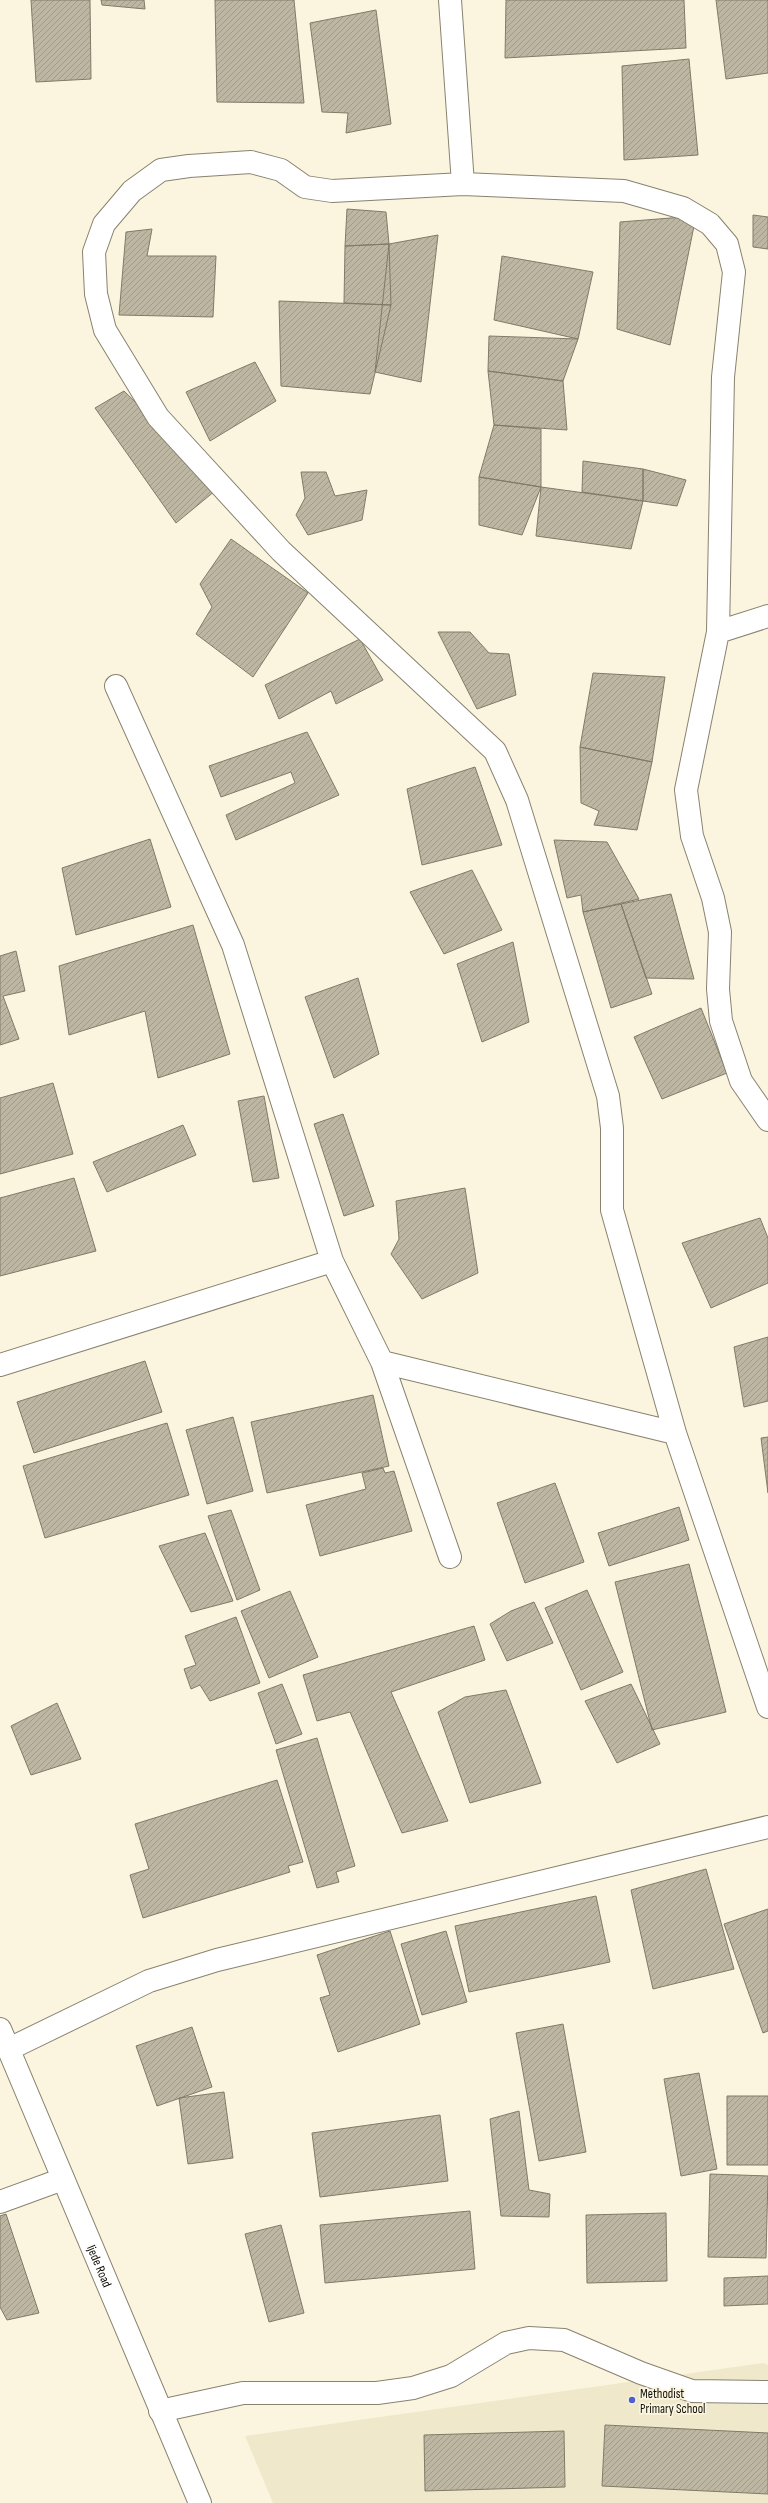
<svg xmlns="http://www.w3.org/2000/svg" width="768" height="2503" font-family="'Sofia Sans Condensed',sans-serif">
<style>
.built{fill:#f0e8cb}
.building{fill:url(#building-hatch);stroke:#807a67}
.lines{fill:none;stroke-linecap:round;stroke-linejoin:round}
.minor-casing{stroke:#88826f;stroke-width:24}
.secondary-casing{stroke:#88826f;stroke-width:24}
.minor{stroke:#fff;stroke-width:22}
.secondary{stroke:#fff;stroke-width:22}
.poi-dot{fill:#515fd5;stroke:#fbf5df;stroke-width:1.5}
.labels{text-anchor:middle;stroke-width:3.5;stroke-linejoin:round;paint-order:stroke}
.street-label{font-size:13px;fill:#110f08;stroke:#fbf5df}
.poi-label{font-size:13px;fill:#110f08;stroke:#fbf5df;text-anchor:start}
</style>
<defs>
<pattern id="building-hatch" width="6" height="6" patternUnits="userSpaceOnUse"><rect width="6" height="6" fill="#bcb6a2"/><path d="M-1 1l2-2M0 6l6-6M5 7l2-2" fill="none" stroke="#a19b8a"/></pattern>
</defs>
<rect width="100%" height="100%" fill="#fbf5df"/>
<path class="built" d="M763 2363 768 2365V2503H273L245 2436Z"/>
<path class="building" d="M31 0H90L91 79 36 82Z
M101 0H144L145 9 102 5Z
M215 0H294L304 103 217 102Z
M506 0H684L686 48 505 58Z
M716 0H768V73L726 79Z
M376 10 391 124 346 133 348 113 322 112 310 23Z
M689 59 698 155 624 160 622 66Z
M347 209 386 212 389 244 345 246Z
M753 215 768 217V249L753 247Z
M696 216 670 345 617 329 620 222Z
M152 229 147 256H216L213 317 119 315 126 232Z
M438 235 421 382 375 372 389 244Z
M389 244 391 305 344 303 345 246Z
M502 256 593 272 578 339 494 320Z
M279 301 391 305 370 394 281 386Z
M489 336 578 339 563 381 488 371Z
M255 362 276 401 210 441 186 392Z
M488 371 563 381 567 430 494 425Z
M124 391 221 486 176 523 95 408Z
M494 425 541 429V487L479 477Z
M583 461 643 469V501L582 492Z
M643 469 686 480 677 506 643 501Z
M301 472H326L335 496 367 490 362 520 308 535 296 515 305 498Z
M479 477 541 487 522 535 479 525Z
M541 487 643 501 631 549 536 536Z
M231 539 308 593 253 677 196 634 212 607 200 584Z
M438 632H470L489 653 509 654 516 695 477 709Z
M360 639 383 680 336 704 331 691 279 719 265 685Z
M593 673 665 677 652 762 580 747Z
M307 732 339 795 236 840 226 815 295 783 291 772 221 797 209 766Z
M580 747 652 762 637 830 594 825 599 811 581 803Z
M475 767 502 845 422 865 407 789Z
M150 839 171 907 76 935 62 868Z
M554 840 607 842 639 899 583 912 581 895 567 898Z
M472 870 502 930 444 954 410 892Z
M671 894 694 979 646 978 621 904Z
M621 904 652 994 611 1008 583 912Z
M193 925 230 1054 158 1078 145 1011 69 1035 59 966Z
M513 942 529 1022 482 1042 457 964Z
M16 951 25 991 3 996 19 1039 0 1045V956Z
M358 978 379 1054 334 1078 305 997Z
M701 1008 727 1073 662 1099 634 1037Z
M53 1083 73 1154 0 1174V1098Z
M264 1096 279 1178 253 1182 238 1101Z
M343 1114 374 1206 344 1216 314 1124Z
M183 1125 196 1155 107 1192 93 1162Z
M74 1178 96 1251 0 1276V1198Z
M465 1188 478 1273 422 1299 391 1254 399 1239 396 1201Z
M760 1218 768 1238V1283L711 1308 682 1243Z
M768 1337V1401L744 1407 734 1347Z
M145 1361 162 1412 34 1453 17 1402Z
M373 1395 389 1466 267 1493 251 1422Z
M233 1417 253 1491 207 1504 186 1430Z
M167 1423 189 1495 45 1538 23 1466Z
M768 1437V1493L761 1438Z
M383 1468 385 1473 394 1471 412 1531 320 1556 306 1505 366 1489 362 1473Z
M555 1483 584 1562 525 1583 497 1503Z
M679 1507 689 1540 609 1566 598 1533Z
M231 1510 260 1590 237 1600 208 1516Z
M205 1533 233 1601 191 1612 159 1546Z
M689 1564 726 1712 652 1730 615 1582Z
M587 1590 623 1672 581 1690 545 1608Z
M290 1591 318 1657 269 1678 241 1611Z
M534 1602 553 1643 507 1661 490 1624 511 1611Z
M236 1617 260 1683 210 1701 200 1685 191 1689 184 1669 196 1665 185 1636Z
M474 1626 485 1660 391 1692 448 1821 402 1833 350 1712 317 1721 303 1675Z
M282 1684 302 1734 276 1744 258 1693Z
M631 1684 660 1744 617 1763 585 1701Z
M506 1690 541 1783 470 1803 438 1712 465 1697Z
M57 1703 81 1759 31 1775 11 1726Z
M317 1738 355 1866 336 1872 339 1882 317 1888 276 1750Z
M277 1780 303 1862 288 1866 290 1872 143 1918 130 1875 149 1869 135 1824Z
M706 1869 734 1969 653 1989 631 1890Z
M596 1896 610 1962 469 1992 455 1926Z
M768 1909V2031L763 2033 724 1924Z
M390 1931 420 2024 338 2052 320 1998 330 1995 317 1955Z
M446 1931 467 2002 422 2015 401 1944Z
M563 2024 586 2152 539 2161 516 2033Z
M192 2027 212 2087 157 2106 136 2046Z
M699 2073 717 2169 681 2176 664 2079Z
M224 2092 233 2158 188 2164 179 2098Z
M727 2096H768V2165H727Z
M519 2111 529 2190 550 2194 549 2217 501 2216 490 2119Z
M440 2115 448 2181 320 2197 312 2133Z
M710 2174 768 2176 766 2258 708 2257Z
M470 2211 475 2269 325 2283 320 2225Z
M666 2213 667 2281 587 2283 586 2215Z
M6 2214 39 2313 7 2320 0 2307V2216Z
M281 2225 304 2313 269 2322 245 2234Z
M768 2276V2304L724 2306V2278Z
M605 2425 768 2433V2494L602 2486Z
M564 2431 565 2487 425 2491 424 2435Z"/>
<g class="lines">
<defs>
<path id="minor" d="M450 0 463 184
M718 632 768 616
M116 686 233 945 332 1261 382 1362 450 1557
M768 1120 741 1081 721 1021 718 989 720 932 713 898 692 836 686 790 718 632 723 377 734 272 727 244 710 224 683 208 624 191 463 184 332 191 305 187 281 170 251 162 189 166 161 170 132 191 104 224 94 252 96 294 105 330 158 417 281 551 495 751 517 800 608 1096 612 1128V1210L675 1433 768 1707
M382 1362 675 1433
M0 1365 332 1261
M9 2049 149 1981 217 1960 768 1827
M0 2202 63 2179
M160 2411 243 2393H377L413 2388 451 2376 506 2343 529 2338 564 2340 641 2373 692 2391 768 2392"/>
<g id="secondary">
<path id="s1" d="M0 2029 200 2503"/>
</g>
</defs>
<use href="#minor" class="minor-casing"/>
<use href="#secondary" class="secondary-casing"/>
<use href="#minor" class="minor"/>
<use href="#secondary" class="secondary"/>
</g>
<circle class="poi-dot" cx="632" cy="2400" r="4"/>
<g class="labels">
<g class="street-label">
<text dy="5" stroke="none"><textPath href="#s1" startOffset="257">Ijede Road</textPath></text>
</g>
<g class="poi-label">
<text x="640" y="2398">Methodist<tspan x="640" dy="15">Primary School</tspan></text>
</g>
</g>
</svg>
